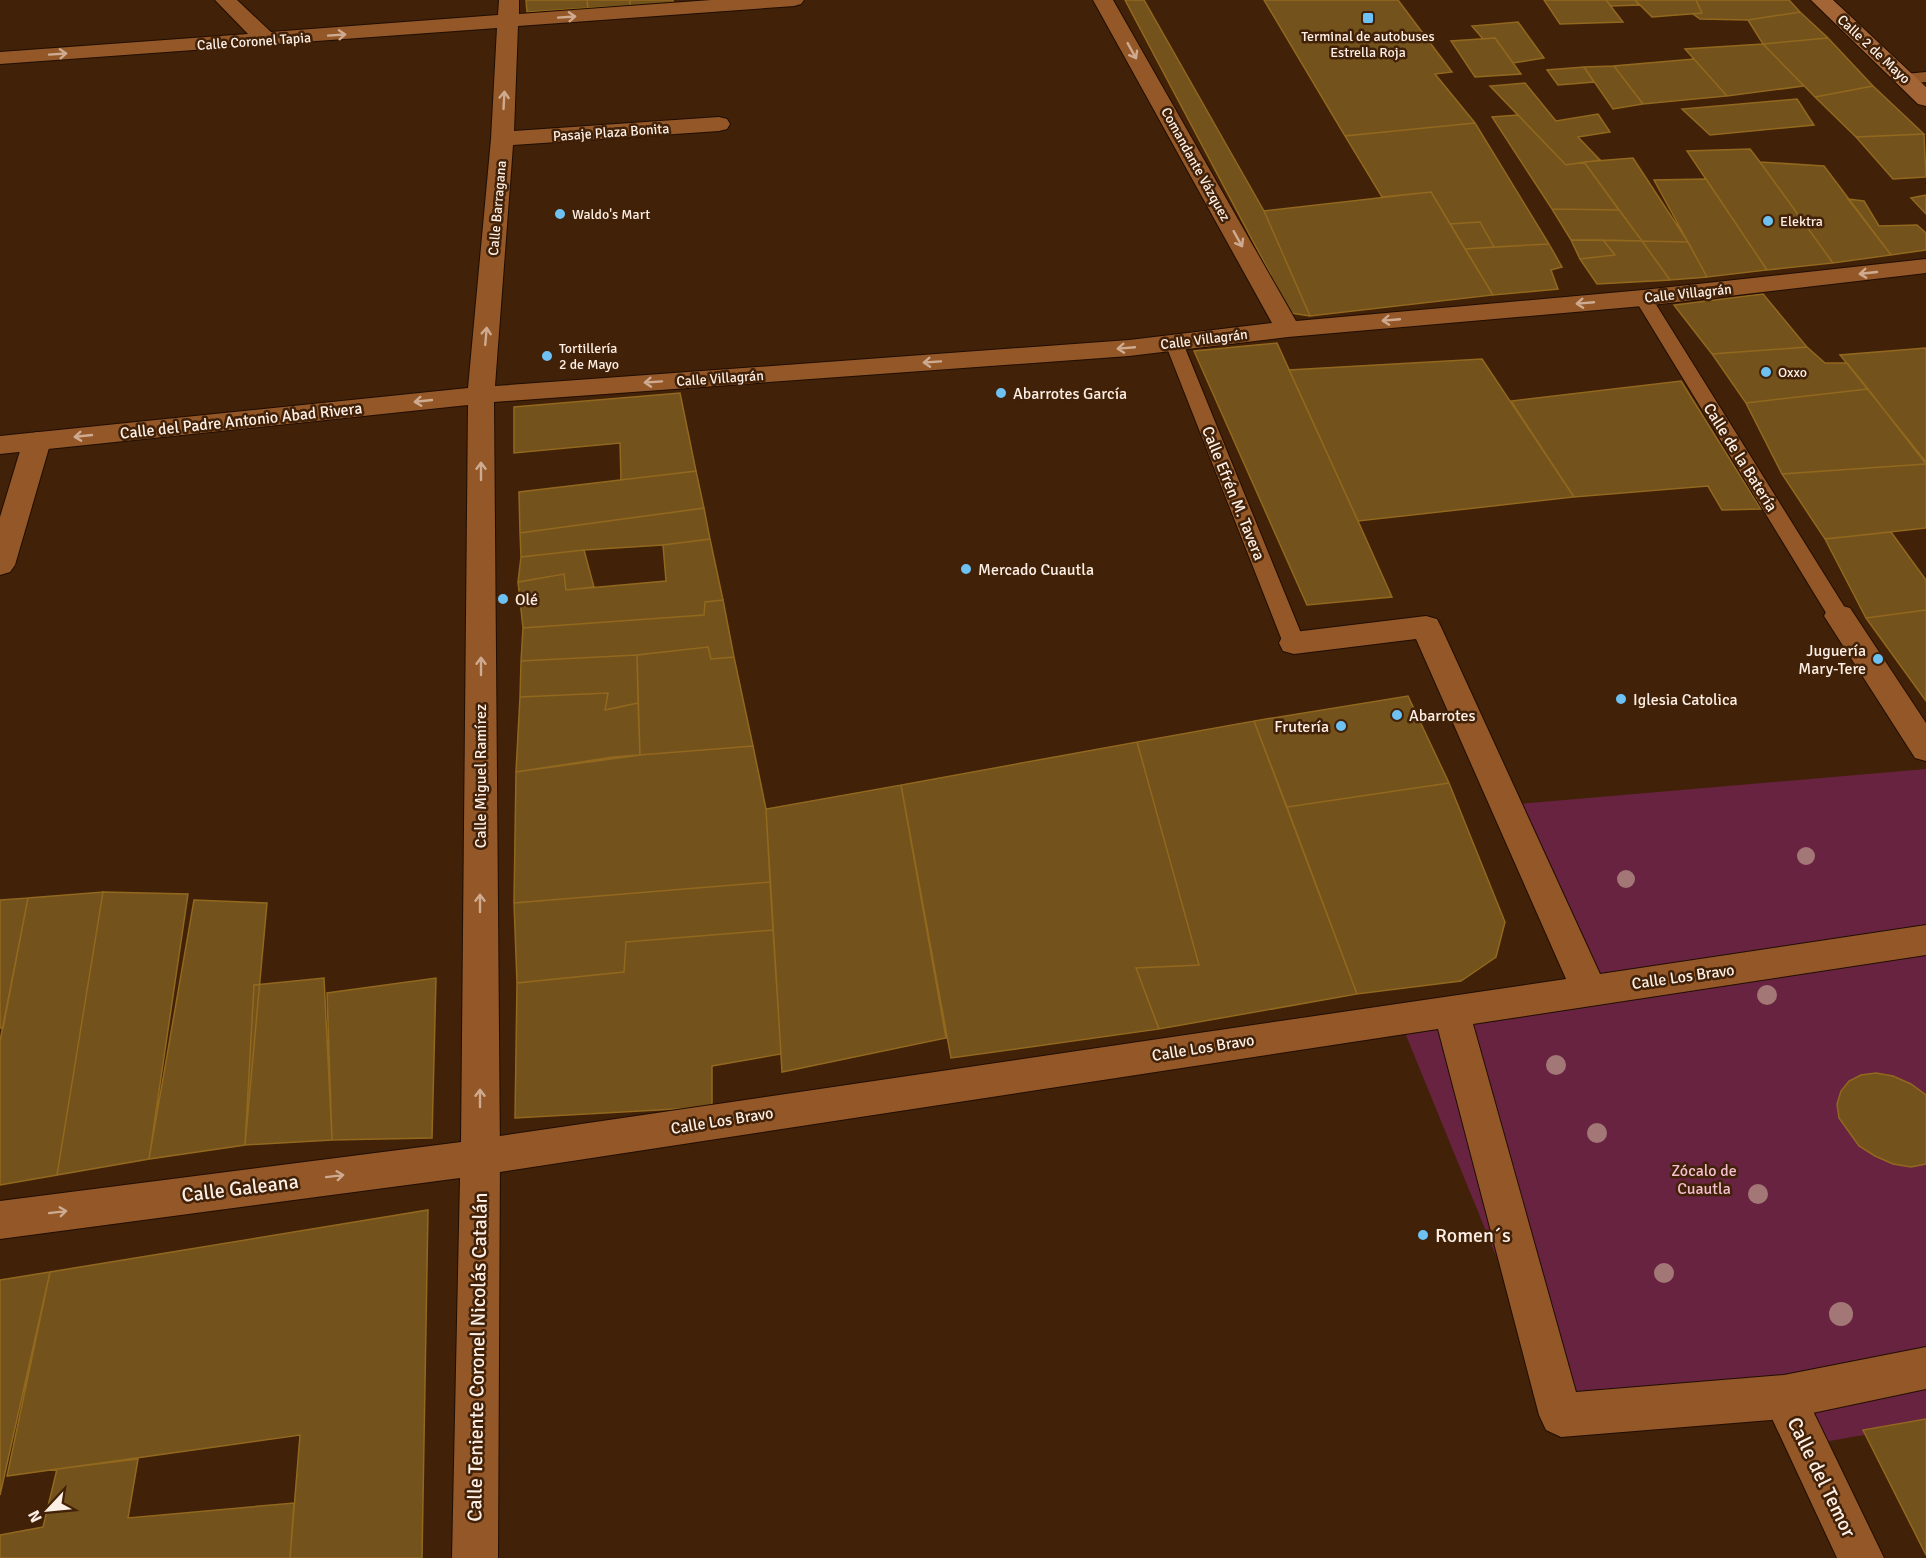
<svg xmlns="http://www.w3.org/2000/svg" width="1926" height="1558" font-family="Signika,sans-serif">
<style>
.green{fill:#682341}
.building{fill:#73521c;stroke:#92681f;stroke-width:1.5}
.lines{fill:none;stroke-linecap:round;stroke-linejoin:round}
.service-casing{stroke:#200e02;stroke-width:2}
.pedestrian-casing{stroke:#200e02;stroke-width:2}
.minor-casing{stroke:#200e02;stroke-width:2}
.secondary-casing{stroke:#200e02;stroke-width:2}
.service{fill:#945728;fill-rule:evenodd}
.pedestrian{fill:#945728;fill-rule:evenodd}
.minor{fill:#945728;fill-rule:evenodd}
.secondary{fill:#a46536;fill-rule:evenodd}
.tree{fill:#a37776}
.oneway{stroke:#ceab90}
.poi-dot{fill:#6ec2f3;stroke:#412107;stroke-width:2}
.labels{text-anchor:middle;stroke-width:5;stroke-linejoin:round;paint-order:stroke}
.far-poi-label{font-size:14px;fill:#fdefe5;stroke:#412107;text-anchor:start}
.far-street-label{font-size:14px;fill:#fdefe5;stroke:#412107}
.poi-label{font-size:16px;fill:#fdefe5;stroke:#412107;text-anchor:start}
.street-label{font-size:16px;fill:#fdefe5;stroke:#412107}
.park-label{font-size:16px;fill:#f4bed0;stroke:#412107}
.near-street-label{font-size:20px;fill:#fdefe5;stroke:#412107}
.near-poi-label{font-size:20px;fill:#fdefe5;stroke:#412107;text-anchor:start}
</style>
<rect width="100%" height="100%" fill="#412107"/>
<path class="green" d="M1926 769V1424L1807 1445 1783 1397 1561 1415 1399 1018 1588 990 1505 805Z"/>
<path class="building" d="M526 0H587L588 8 527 12Z
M587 0H630V6L588 8Z
M630 0H673V4L630 6Z
M1125 0H1144L1264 211 1310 316 1291 313Z
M1264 0H1398L1452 72 1435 74 1475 123 1345 136Z
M1544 0H1606L1623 22 1560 24Z
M1606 0H1635L1639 5 1611 6Z
M1635 0H1696L1702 13 1652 17Z
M1696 0H1789L1800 12 1748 20 1700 19 1693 14 1702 13Z
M1800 12 1828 38 1763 44 1748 20Z
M1518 22 1544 58 1513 63 1495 38 1483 39 1472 26Z
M1495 38 1513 63 1521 74 1475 77 1451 41Z
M1828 38 1873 86 1815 97 1763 44Z
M1763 44 1804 86 1727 96 1685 49Z
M1694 59 1727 96 1643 104 1614 66Z
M1614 66 1643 104 1613 109 1584 67Z
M1584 67 1594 82 1558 85 1547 70Z
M1525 83 1556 121 1598 114 1610 132 1578 137 1600 160 1566 165 1490 86Z
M1873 86 1924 134 1856 137 1815 97Z
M1797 99 1814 125 1710 135 1682 109Z
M1518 115 1566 165 1584 162 1619 210 1552 209 1492 117Z
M1475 123 1549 244 1494 247 1480 222 1450 224 1431 192 1382 197 1345 136Z
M1924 134 1926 177 1893 179 1856 137Z
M1750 149 1760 162 1833 263 1767 270 1687 151Z
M1633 158 1688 242 1642 241 1584 162Z
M1760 162 1824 166 1891 255 1833 263Z
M1706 179 1767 270 1707 277 1654 180Z
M1431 192 1493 295 1310 316 1264 211Z
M1926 195V214L1911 198Z
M1848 199 1864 201 1879 226 1917 225 1926 233V250L1891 255Z
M1552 209 1619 210 1642 241 1571 240Z
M1480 222 1494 247 1465 249 1450 224Z
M1571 240H1603L1615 255 1580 259Z
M1603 240 1642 241 1670 280 1597 284 1580 259 1615 255Z
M1642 241 1688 242 1707 277 1670 280Z
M1549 244 1562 267 1551 270 1558 289 1493 295 1465 249Z
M1763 294 1807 347 1712 354 1674 305Z
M1277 343 1358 521 1392 597 1307 605 1194 351Z
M1807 347 1825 363H1847L1868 389 1746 403 1712 354Z
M1926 348V462L1840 355Z
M1482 359 1574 497 1358 521 1289 370Z
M1681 381 1761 509 1722 510 1708 486 1574 497 1511 401Z
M1868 389 1926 464 1782 474 1746 403Z
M680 393 696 471 621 480 620 443 514 453V407Z
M1926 464V528L1825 539 1782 474Z
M696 471 704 508 520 533 519 492Z
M704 508 710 539 663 545 584 550 521 557 520 533Z
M1891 532 1926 580V610L1866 618 1825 539Z
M710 539 723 600 705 602 704 615 523 628 518 582 564 574 566 590 666 581 663 545Z
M584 550 594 587 566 590 564 574 518 582 521 557Z
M723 600 734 657 711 659 708 647 637 655 521 661 523 628 704 615 705 602Z
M1926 610V701L1866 618Z
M708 647 711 659 734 657 753 746 640 755 637 655Z
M637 655 638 703 605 710 608 693 520 697 521 661Z
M608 693 605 710 638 703 640 755 516 772 520 697Z
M1408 696 1449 783 1287 807 1254 721Z
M1254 721 1357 994 1159 1029 1136 968 1199 965 1137 742Z
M1137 742 1199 965 1136 968 1159 1029 951 1058 901 785Z
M753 746 766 809 770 882 514 903 516 772 613 757Z
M1449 783 1505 922 1496 957 1461 981 1357 994 1287 807Z
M901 785 946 1038 782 1072 766 809Z
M770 882 773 930 626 942 624 972 517 983 514 903Z
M103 892 188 894 149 1159 57 1175Z
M103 892 57 1175 0 1185V1041L28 898Z
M28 898 3 1028H0V900Z
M194 900 267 903 245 1145 149 1159Z
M773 930 781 1054 712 1066V1107L515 1118 517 983 624 972 626 942Z
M324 978 332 1140 245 1145 254 985Z
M436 978 432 1138 332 1140 327 993Z
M1876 1073 1893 1076 1911 1084 1926 1095V1164L1911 1167 1893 1164 1875 1156 1859 1146 1839 1118 1837 1104 1841 1091 1849 1081 1861 1075Z
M428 1210 422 1558H290L300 1435 7 1476 50 1272Z
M50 1272 0 1495V1280Z
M1926 1419V1555L1863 1430Z
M138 1459 128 1518 294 1503 290 1558H0V1535L43 1527 57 1469Z"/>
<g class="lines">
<defs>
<path id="service" d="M1926 72V82L1905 84 1897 79 1905 74Z
M1643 293 1649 294 1652 298 1847 611 1850 616 1847 621 1839 624 1831 621 1634 298 1637 294Z
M1174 337 1181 339 1183 343 1305 643 1302 649 1294 651 1286 649 1283 643 1165 343 1167 339Z"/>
<path id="pedestrian" d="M37 432 47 435 51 441 15 565 10 572 0 575V517L23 441 27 435Z
M1839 605 1850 608 1926 723V761L1915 758 1824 616 1828 608Z
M1426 616 1437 619 1441 627 1600 974 1926 925V955L1473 1024 1576 1392 1784 1375 1926 1347V1389L1784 1419 1561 1437 1546 1430 1539 1415 1438 1029 480 1175 466 1170 460 1157 466 1144 480 1139 1566 979 1416 639 1294 654 1283 651 1279 643 1283 635 1294 632Z"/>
<path id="minor" d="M215 0H237L271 32 498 15 499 0H519V14L711 0H804L801 4 794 6 518 26 514 131 719 117 727 119 730 124 727 129 719 131 513 145 495 386 1129 340 1272 323 1093 0H1113L1296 321 1643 290 1926 259V273L1643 306 1288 337 1129 356 494 402 500 1157 498 1558H452L460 1178 0 1239V1201L461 1142 468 405 0 454V436L468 388 491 139 497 28 0 64V52L248 34Z
M1784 1375 1799 1382 1884 1558H1837L1762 1397 1769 1382Z"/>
<path id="secondary" d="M1811 0H1833L1926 87V106L1918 104Z"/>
</defs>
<use href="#service" class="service-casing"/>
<use href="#pedestrian" class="pedestrian-casing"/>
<use href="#minor" class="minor-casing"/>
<use href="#secondary" class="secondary-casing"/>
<use href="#service" class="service"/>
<use href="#pedestrian" class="pedestrian"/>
<use href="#minor" class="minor"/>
<use href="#secondary" class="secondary"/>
</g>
<g class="tree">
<circle cx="1806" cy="856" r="9"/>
<circle cx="1626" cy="879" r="9"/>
<circle cx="1767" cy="995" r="10"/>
<circle cx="1556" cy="1065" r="10"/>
<circle cx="1597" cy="1133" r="10"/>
<circle cx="1758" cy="1194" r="10"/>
<circle cx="1664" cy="1273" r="10"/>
<circle cx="1841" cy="1314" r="12"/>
</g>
<defs><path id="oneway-shaft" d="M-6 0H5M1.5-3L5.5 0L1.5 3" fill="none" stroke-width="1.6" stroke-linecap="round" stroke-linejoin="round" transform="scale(1.5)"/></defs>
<g class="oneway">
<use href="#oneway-shaft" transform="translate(567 17) rotate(-4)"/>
<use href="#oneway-shaft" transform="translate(337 35) rotate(-4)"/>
<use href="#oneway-shaft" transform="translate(1132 51) rotate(61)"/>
<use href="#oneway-shaft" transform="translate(58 54) rotate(-4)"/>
<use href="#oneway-shaft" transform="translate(504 100) rotate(-87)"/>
<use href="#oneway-shaft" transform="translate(1238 239) rotate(61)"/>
<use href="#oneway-shaft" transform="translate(1868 273) rotate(174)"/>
<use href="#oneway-shaft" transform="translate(1585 303) rotate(175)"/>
<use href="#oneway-shaft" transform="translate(1391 320) rotate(175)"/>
<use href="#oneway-shaft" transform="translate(486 336) rotate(-85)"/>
<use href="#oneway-shaft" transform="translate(1126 348) rotate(175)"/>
<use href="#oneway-shaft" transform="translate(932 362) rotate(176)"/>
<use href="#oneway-shaft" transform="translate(653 382) rotate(176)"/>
<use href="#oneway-shaft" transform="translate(423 401) rotate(174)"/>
<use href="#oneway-shaft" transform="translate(83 436) rotate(174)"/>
<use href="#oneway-shaft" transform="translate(481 471) rotate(-90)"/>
<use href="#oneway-shaft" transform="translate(481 666) rotate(-90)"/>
<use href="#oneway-shaft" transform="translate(480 903) rotate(-90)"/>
<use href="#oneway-shaft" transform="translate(480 1098) rotate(-90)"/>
<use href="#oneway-shaft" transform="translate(335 1176) rotate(-7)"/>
<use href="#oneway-shaft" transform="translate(58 1212) rotate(-7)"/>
</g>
<g class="poi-dot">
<rect x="1362" y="12" width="12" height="12" rx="3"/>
<circle cx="560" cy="214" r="6"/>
<circle cx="1768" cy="221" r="6"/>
<circle cx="547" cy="356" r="6"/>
<circle cx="1766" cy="372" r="6"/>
<circle cx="1001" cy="393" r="6"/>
<circle cx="966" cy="569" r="6"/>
<circle cx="503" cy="599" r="6"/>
<circle cx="1878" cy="659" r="6"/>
<circle cx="1621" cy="699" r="6"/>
<circle cx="1397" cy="715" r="6"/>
<circle cx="1341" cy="726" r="6"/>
<circle cx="1423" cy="1235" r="6"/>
</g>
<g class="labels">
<g class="far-poi-label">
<text x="1368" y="41" text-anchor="middle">Terminal de autobuses<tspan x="1368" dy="16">Estrella Roja</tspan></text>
<text x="572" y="219">Waldo's Mart</text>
<text x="1780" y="226">Elektra</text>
<text x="559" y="353">Tortillería<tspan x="559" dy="16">2 de Mayo</tspan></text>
<text x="1778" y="377">Oxxo</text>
</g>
<g class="far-street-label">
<text transform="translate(254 41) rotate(-4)" y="5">Calle Coronel Tapia</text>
<text transform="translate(1874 49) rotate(43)" y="5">Calle 2 de Mayo</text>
<text transform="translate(611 132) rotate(-4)" y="5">Pasaje Plaza Bonita</text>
<text transform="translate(1196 164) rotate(61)" y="5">Comandante Vázquez</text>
<text transform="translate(497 208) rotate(-85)" y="5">Calle Barragana</text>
<text transform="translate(1688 293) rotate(-6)" y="5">Calle Villagrán</text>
<text transform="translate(1204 339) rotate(-7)" y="5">Calle Villagrán</text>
<text transform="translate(720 378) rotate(-4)" y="5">Calle Villagrán</text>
</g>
<g class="poi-label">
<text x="1013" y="399">Abarrotes García</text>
<text x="978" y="575">Mercado Cuautla</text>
<text x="515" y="605">Olé</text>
<text x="1866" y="656" text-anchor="end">Juguería<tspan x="1866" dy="18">Mary-Tere</tspan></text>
<text x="1633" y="705">Iglesia Catolica</text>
<text x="1409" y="721">Abarrotes</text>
<text x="1329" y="732" text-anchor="end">Frutería</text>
</g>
<g class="street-label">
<text transform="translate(241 420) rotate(-6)" y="6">Calle del Padre Antonio Abad Rivera</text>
<text transform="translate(1741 457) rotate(58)" y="6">Calle de la Batería</text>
<text transform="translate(1234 493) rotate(68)" y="6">Calle Efrén M. Tavera</text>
<text transform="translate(480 776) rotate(-90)" y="6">Calle Miguel Ramírez</text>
<text transform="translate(1683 976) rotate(-8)" y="6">Calle Los Bravo</text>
<text transform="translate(1203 1047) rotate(-9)" y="6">Calle Los Bravo</text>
<text transform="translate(722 1120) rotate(-9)" y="6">Calle Los Bravo</text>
</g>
<g class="park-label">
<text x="1704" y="1176">Zócalo de<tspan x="1704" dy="18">Cuautla</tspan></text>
</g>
<g class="near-street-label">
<text transform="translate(240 1188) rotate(-7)" y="7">Calle Galeana</text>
<text transform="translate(477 1357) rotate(-89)" y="7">Calle Teniente Coronel Nicolás Catalán</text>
<text transform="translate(1822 1477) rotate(64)" y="7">Calle del Temor</text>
</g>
<g class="near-poi-label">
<text x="1435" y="1242">Romen´s</text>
</g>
</g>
<g transform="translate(48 1510) rotate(244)" stroke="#412107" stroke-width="4.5" paint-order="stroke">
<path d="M0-4.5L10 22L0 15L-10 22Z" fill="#fdefe5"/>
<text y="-9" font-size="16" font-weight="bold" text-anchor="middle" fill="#fdefe5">N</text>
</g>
</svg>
